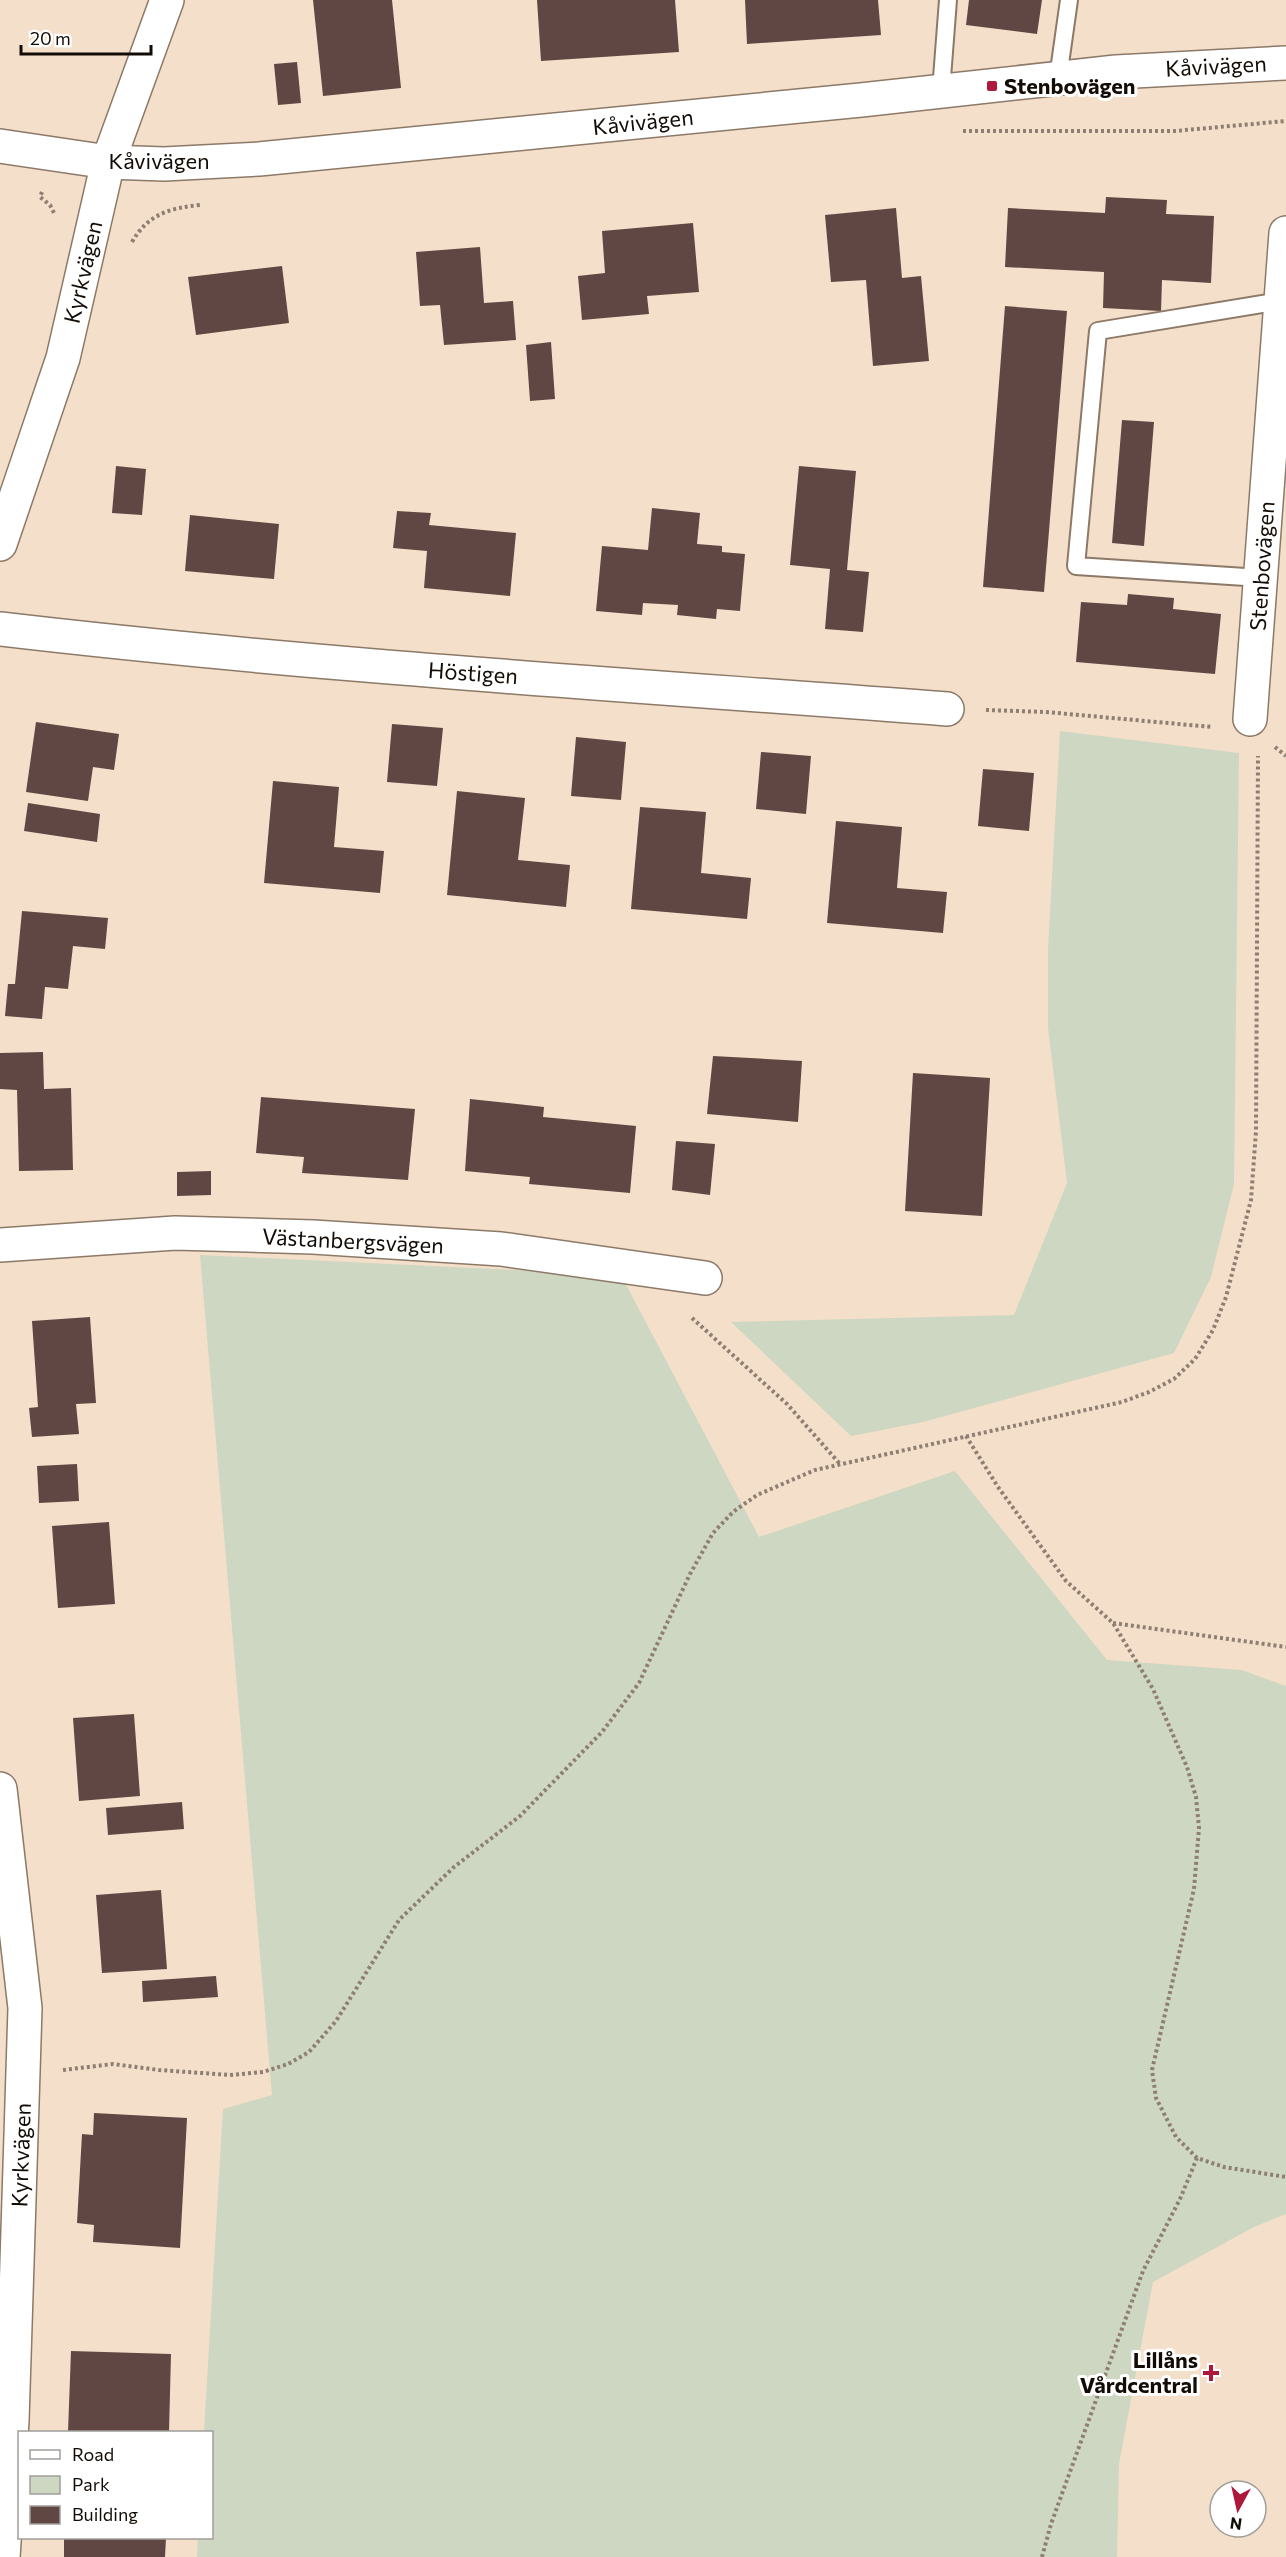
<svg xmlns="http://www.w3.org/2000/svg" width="1286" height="2557" font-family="Commissioner,sans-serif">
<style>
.green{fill:#ced7c1}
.building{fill:#604743}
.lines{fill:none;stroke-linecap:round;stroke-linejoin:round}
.service-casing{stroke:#8c7967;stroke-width:20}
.minor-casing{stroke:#8c7967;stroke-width:36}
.tertiary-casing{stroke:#8c7967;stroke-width:36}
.path{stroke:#8e7f72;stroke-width:4;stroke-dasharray:3 3;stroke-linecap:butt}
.service{stroke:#fff;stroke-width:16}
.minor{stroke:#fff;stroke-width:33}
.tertiary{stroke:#fff;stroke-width:33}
.poi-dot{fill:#ad183b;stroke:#fff;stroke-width:2}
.labels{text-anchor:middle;stroke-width:6;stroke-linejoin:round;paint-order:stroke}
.street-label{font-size:22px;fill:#130c06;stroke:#fff}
.poi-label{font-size:22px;font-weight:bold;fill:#130c06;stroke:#fff;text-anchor:start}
</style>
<rect width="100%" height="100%" fill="#f4dfcb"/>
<path class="green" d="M1060 731 1239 753 1234 1184 1211 1277 1174 1353 923 1422 851 1436 731 1322 1014 1315 1067 1183 1048 1028V950Z
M200 1255 621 1275 759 1537 955 1471 1107 1660 1242 1670 1286 1686V2214L1254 2227 1153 2282 1119 2464 1117 2557H197L198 2538H212V2432H204L223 2109 272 2095Z"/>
<path class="building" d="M313 0H392L401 88 323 96Z
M537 0H675L679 52 541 61Z
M745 0H878L881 35 747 44Z
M969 0H1042L1037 34 966 25Z
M297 62 301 103 278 105 274 64Z
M1106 197 1167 200 1166 214 1214 216 1211 283 1162 280 1161 311 1103 308 1104 272 1005 267 1008 208 1105 213Z
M896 208 902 278 921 276 929 361 873 366 866 280 831 282 825 215Z
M693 223 699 292 647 296 649 314 582 320 578 276 605 273 602 231Z
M480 247 484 303 513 301 516 340 444 345 440 305 420 306 416 252Z
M282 266 289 323 196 335 188 277Z
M1005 306 1067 311 1044 592 983 587Z
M551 342 555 399 530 401 526 345Z
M1122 420 1154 422 1144 546 1112 543Z
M116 466 146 469 142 515 112 513Z
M799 466 856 471 847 570 869 572 863 632 825 629 830 569 790 565Z
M652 508 700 513 697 544 722 546V552L745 554 740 611 717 609 716 619 677 615 678 605 643 603 642 615 596 611 602 546 648 550Z
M397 511 431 513 429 525 516 533 510 596 424 588 427 551 393 548Z
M190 515 279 524 274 579 185 571Z
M1128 594 1174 598 1173 609 1221 614 1215 674 1076 662 1081 602 1127 605Z
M36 722 119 734 114 770 93 767 88 801 26 792Z
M392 724 443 728 437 786 387 782Z
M576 737 626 742 621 800 571 796Z
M761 752 811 756 806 814 756 809Z
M983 769 1034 773 1029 831 978 826Z
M273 781 339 787 334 847 384 851 380 893 264 883Z
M457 791 525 798 518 860 570 865 566 907 447 895Z
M28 803 100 814 97 842 24 831Z
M640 807 706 812 701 873 751 878 747 919 631 909Z
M836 821 902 827 897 888 947 892 943 933 827 923Z
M22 911 108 918 105 949 73 946 68 989 45 987 42 1019 5 1016 8 984H15Z
M43 1052 44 1089 71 1088 73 1170 19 1171 17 1090 0 1089V1053Z
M713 1056 802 1061 798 1122 707 1114Z
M913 1073 990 1078 982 1216 905 1211Z
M261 1097 415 1109 408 1180 302 1173 304 1157 256 1153Z
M470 1099 544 1107 543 1117 636 1126 630 1193 529 1184 530 1177 465 1171Z
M676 1141 715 1144 710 1195 672 1190Z
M211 1171V1195L177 1196V1172Z
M90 1317 96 1403 76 1404 79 1434 32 1437 29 1408 38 1407 32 1321Z
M77 1464 79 1501 39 1503 37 1466Z
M109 1522 115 1604 58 1608 52 1526Z
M134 1714 140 1796 79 1801 73 1718Z
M182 1802 184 1829 108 1835 106 1808Z
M161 1890 167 1969 102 1973 96 1895Z
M216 1976 218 1997 143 2002 142 1981Z
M94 2113 187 2118 180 2248 93 2242 94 2225 77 2223 82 2134 93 2135Z
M71 2351 171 2354 169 2432H68Z
M64 2538H166L165 2557H64Z"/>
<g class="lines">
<defs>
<path id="service" d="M1058 78 1069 0
M941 91 948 0
M1261 578 1076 566 1098 331 1280 301"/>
<path id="minor" d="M0 544 63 358 108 162 167 0
M0 629C315 666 632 685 947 709
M1250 719 1286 233
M0 1245 175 1233 313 1237 501 1249 705 1278
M0 1789 25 2008 12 2421 3 2557"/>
<path id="tertiary" d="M0 146 108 162 164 164 259 159 861 100 1116 72 1286 63"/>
</defs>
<use href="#service" class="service-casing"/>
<use href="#minor" class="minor-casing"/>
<use href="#tertiary" class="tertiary-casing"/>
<path class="path" d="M963 131H1175L1286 121
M42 192 40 197 50 205 55 215
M132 242C148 214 170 208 200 205
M986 710 1046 712 1212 727
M1275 747 1286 756
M692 1318 787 1404 840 1464
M966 1436 998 1487 1066 1581 1113 1623 1153 1689 1187 1767 1196 1797 1199 1828 1194 1889 1152 2070 1156 2098 1176 2137 1197 2158 1224 2167 1286 2177
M1113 1623 1286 1647
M63 2070 113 2064 159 2070 230 2075 263 2072 288 2064 309 2052 336 2021 399 1920 454 1867 520 1816 602 1732 639 1683 690 1574 713 1533 733 1512 757 1495 815 1470 1122 1402 1149 1392 1174 1379 1195 1359 1213 1330 1226 1297 1251 1200 1256 1131 1258 756
M1042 2557 1051 2524 1143 2271 1180 2199 1197 2158"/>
<use href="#service" class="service"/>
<use href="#minor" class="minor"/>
<use href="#tertiary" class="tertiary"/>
</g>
<g class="poi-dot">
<rect x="986" y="80" width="12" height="12" rx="3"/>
<path d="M1208 2364h6v6h6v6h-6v6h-6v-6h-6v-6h6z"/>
</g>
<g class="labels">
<g class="street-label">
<text transform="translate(1216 66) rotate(-3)" y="8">Kåvivägen</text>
<text transform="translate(643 122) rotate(-6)" y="8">Kåvivägen</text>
<text x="159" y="169">Kåvivägen</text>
<text transform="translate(83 272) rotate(-77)" y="8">Kyrkvägen</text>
<text transform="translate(1262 566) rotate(-86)" y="8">Stenbovägen</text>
<text transform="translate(473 673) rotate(4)" y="8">Höstigen</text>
<text transform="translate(353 1241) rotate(3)" y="8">Västanbergsvägen</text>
<text transform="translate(21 2155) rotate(-88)" y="8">Kyrkvägen</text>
</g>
<g class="poi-label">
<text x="1004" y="94">Stenbovägen</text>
<text x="1198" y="2368" text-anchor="end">Lillåns<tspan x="1198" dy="25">Vårdcentral</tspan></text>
</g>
</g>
<rect x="18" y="2431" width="195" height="108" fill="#ffffff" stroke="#a19e9b" stroke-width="1.5"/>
<rect x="30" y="2450" width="30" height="9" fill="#ffffff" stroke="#a19e9b" stroke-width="1.5"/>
<text x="72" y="2461" font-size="18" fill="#130c06">Road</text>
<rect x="30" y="2476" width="30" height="18" fill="#ced7c1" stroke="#a19e9b" stroke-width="1.5"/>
<text x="72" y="2491" font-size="18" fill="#130c06">Park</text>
<rect x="30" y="2506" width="30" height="18" fill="#604743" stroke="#a19e9b" stroke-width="1.5"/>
<text x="72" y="2521" font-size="18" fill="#130c06">Building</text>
<g transform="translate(1238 2509) rotate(188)"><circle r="28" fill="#ffffff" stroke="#a19e9b" stroke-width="1.5"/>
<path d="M0-4.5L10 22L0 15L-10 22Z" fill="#ad183b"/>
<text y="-9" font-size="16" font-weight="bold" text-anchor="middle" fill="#130c06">N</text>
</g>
<path d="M21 45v9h130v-9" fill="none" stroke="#130c06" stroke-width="3"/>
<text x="30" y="45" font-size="18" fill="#130c06" stroke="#ffffff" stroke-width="4.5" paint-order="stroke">20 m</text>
</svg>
